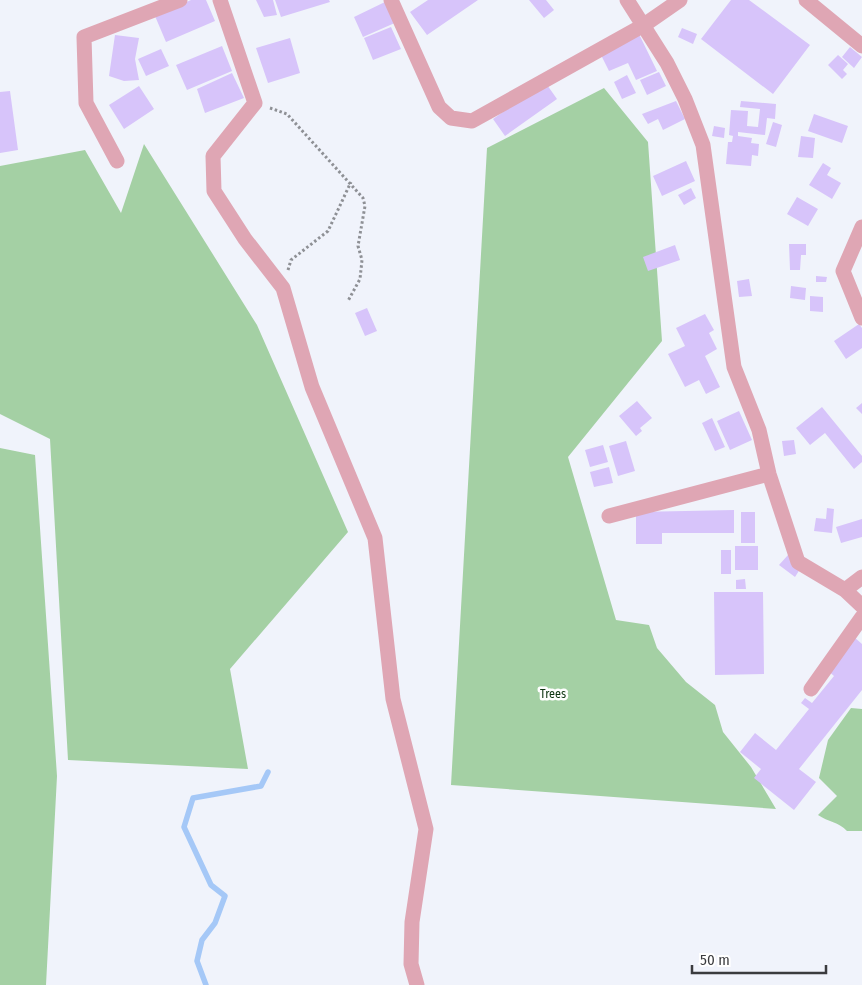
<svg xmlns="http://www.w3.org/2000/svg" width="862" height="985" font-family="'Fira Sans Condensed',sans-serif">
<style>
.green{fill:#a4d0a4}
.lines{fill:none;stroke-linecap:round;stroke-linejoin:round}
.stream{stroke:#a5c8f7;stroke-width:5.5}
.building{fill:#d7c4fa}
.path{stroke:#8e9095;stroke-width:3;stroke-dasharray:2.5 2.5;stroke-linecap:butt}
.minor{stroke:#dfa6b4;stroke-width:15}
.labels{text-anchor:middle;stroke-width:5;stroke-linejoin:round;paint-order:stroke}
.park-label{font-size:12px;fill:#0d3410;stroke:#fff}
</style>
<rect width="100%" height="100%" fill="#f0f3fb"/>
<path class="green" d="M604 88 648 142 662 341 568 457 616 620 649 625 657 648 686 682 715 705 723 732 751 767 776 809 451 785 487 148Z
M144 144 257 325 348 532 230 669 248 769 68 760 50 439 0 414V166L85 150 121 213Z
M0 448 35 455 57 776 46 985H0Z
M851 708 862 709V831H847C839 822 828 822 818 815L837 796 819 778 828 740Z"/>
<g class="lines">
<path class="stream" d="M206 985 197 961 202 940 215 923 225 896 211 885 184 827 193 798 261 786 268 772"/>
</g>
<path class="building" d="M191 0H206L215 21 166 42 155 16Z
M256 0H273L277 15 264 17Z
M275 0H329L330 2 281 17Z
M428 0H478L427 35 410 12Z
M529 0H546L554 10 544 18Z
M731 0H749L810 45 773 94 701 39Z
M387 1 397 22 363 37 354 17Z
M391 27 401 49 373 60 364 38Z
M682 28 697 34 693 44 678 37Z
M638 32 657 71 636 80 628 63 609 71 599 51Z
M115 35 139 38 135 59 139 80 124 81 109 76Z
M290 38 300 73 268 83 256 48Z
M222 46 232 71 187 90 176 65Z
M850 47 862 57 854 68 842 57Z
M161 49 169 66 146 76 138 59Z
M838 55 848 64 843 70 847 74 842 79 828 65Z
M659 72 666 86 647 95 640 80Z
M232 73 244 98 205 113 197 89Z
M627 75 636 93 622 99 614 82Z
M545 82 557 99 505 136 493 119Z
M139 86 154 109 124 129 109 105Z
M10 91 18 150 0 153V92Z
M676 101 685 119 663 130 658 119 648 124 642 114Z
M741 101 776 104 775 119 767 118 765 135 738 132V136L752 138 751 143 759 144 758 156 752 155 751 166 726 164 728 142H732L733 136 729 135 731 110 748 111 747 126 758 127 760 109 740 107Z
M814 114 848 126 842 143 808 131Z
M773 122 782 125 776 147 766 144Z
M714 126 725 128 724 138 712 136Z
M801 136 815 138 813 158 798 157Z
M686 161 695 181 662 196 653 176Z
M823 163 831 168 827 175 841 183 832 199 809 185Z
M691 188 696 198 684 205 678 195Z
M797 197 818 209 808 226 787 214Z
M789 244H806V255H801L800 270H790Z
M675 245 680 260 648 271 643 257Z
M816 276 827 277 826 282H816Z
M749 279 752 296 739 297 737 281Z
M791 286 806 288 805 300 790 298Z
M810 296 823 297V312L810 311Z
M367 308 377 331 365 336 355 313Z
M705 314 714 330 709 333 717 349 705 356 720 387 706 394 699 380 685 387 668 354 685 346 676 328Z
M859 324 862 328V348L846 359 834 341Z
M637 401 652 418 640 428 642 431 636 436 619 416Z
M862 403V414L856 408Z
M822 407 862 456V462L854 469 825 433 810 445 796 428Z
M739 411 752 440 730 450 717 421Z
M712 418 725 447 715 451 702 423Z
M794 440 796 454 784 456 782 441Z
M626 441 635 471 618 476 609 446Z
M603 445 608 462 590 467 585 450Z
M609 467 613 483 594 487 590 472Z
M827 508 834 509 832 533 814 531 816 518 826 519Z
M734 510V533H662V544H636V512Z
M741 512H755V543H741Z
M862 519V537L841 543 836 527Z
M735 546H758V570H735Z
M721 550H731V574H721Z
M788 555 802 566 795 577 779 565Z
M745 579 746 589H736V580Z
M714 592H763L764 674 715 675Z
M854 637 862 644V690L799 769 816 782 794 810 754 778 761 769 740 752 755 733 776 750 809 709 801 703 805 698 812 703 834 676 827 670Z"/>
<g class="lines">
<path class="path" d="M270 108 287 114 363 198 365 206 358 246 362 260 360 279 348 301
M288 270 291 260 328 231 351 182"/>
<path class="minor" d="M220 0 255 103 213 156 214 191 245 239 283 288 312 387 375 538 393 699 426 829 412 922 411 964 417 985
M391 0 439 107 451 118 472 121 644 25 680 0
M627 0 667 63 685 99 703 145 734 367 759 430 769 474 798 562 845 590 862 606
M806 0 862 46
M117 161 86 103 84 37 180 0
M862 227 843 271 862 318
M609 516 769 474
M845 590 862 577
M811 689 862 617"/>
</g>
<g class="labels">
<g class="park-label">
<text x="553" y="698">Trees</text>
</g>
</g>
<path d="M692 965v8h134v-8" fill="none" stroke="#3a3b3e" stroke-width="2.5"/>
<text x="700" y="965" font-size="15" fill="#3a3b3e" stroke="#ffffff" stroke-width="4" paint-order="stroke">50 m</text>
</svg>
